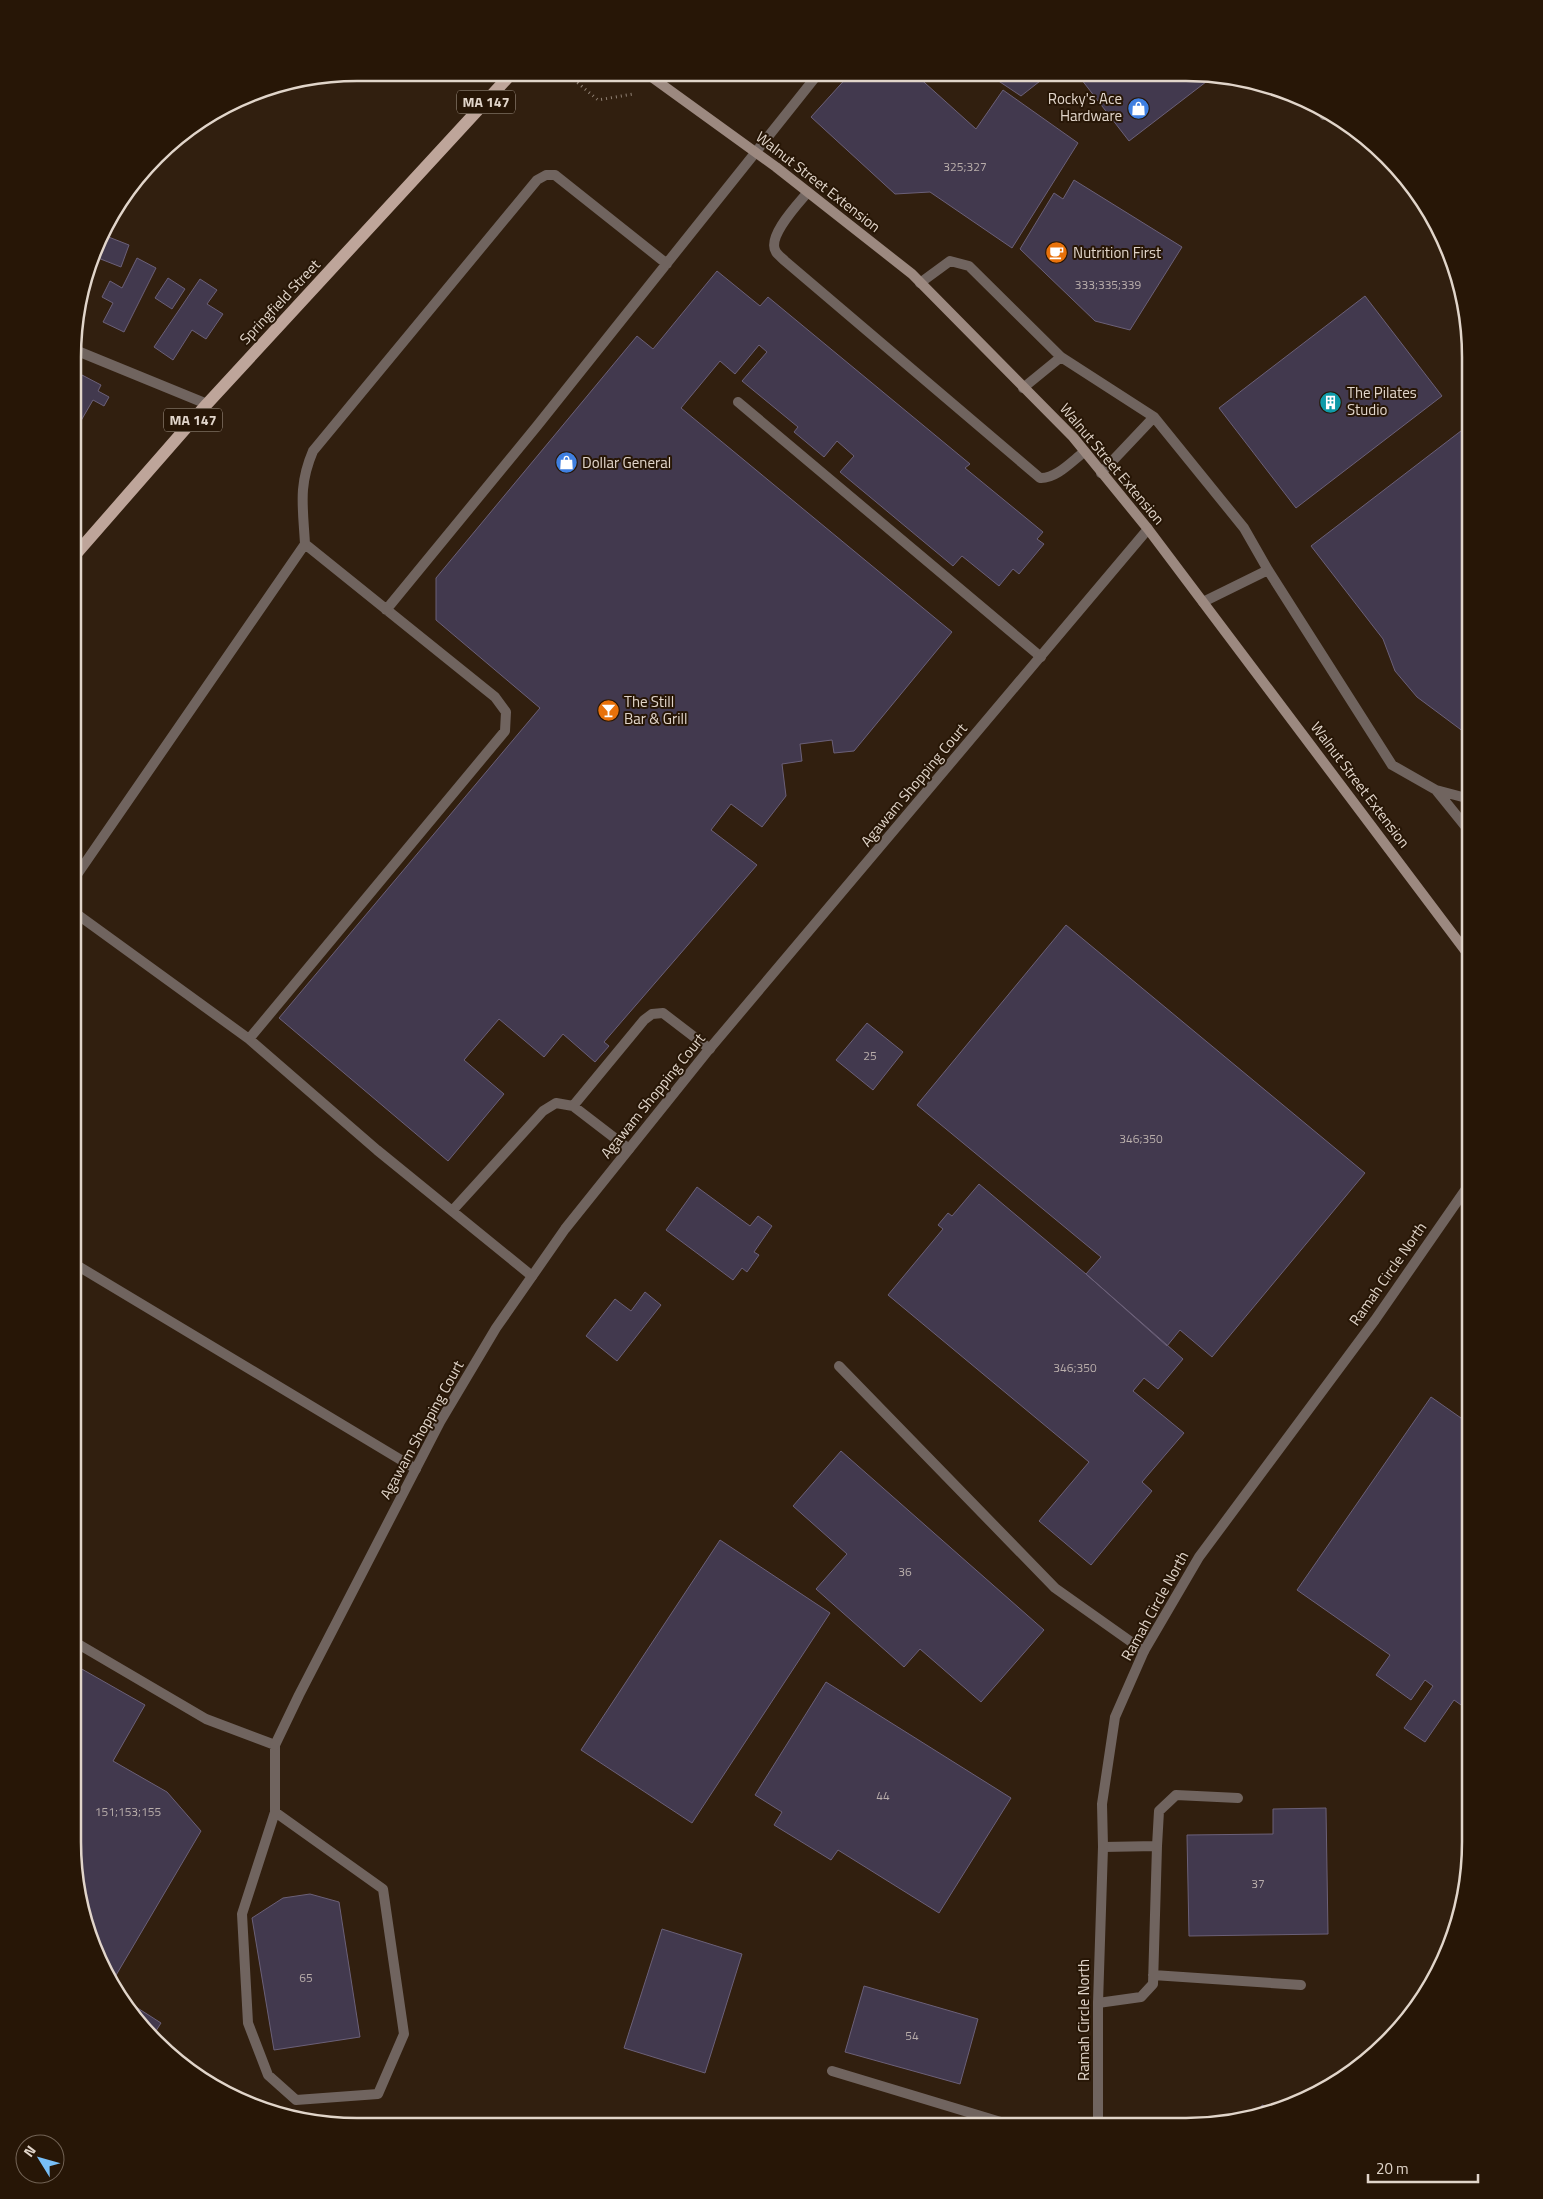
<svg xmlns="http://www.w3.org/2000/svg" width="1543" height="2199" font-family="'Titillium Web',sans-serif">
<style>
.building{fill:#42394e;stroke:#6b6078}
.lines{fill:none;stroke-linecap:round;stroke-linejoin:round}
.path{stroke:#908174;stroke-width:3;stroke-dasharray:1 4;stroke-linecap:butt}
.lane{stroke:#70645f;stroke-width:10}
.street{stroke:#70645f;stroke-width:10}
.secondary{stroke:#9c8980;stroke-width:10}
.primary{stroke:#bea59a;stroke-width:12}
.labels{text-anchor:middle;stroke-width:4;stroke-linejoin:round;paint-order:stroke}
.number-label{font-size:12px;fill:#b9aeab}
.shield{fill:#271606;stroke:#a99c8f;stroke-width:1}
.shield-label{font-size:14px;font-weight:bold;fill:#e1d5ca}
.poi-label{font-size:15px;fill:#e1d5ca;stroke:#271606;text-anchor:start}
.street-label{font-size:15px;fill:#e1d5ca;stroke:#271606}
.rim{fill:none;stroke:#e1d5ca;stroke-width:2.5}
</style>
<rect width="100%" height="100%" fill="#311f0f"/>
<path class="building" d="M850 74H915L976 129 1003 90 1078 143 1012 248 930 192 895 194 811 117Z
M988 74H1049L1021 96Z
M1078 75H1215L1129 141Z
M1074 180 1182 247 1130 330 1095 321 1020 249 1054 193 1063 199Z
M106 236 129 245 121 267 98 258Z
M137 258 156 268 124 332 103 322 113 303 102 297 110 281 122 288Z
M717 271 760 306 768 297 970 464 965 468 1043 532 1037 539 1044 544 1019 574 1013 569 999 586 962 556 953 566 840 472 854 456 837 441 824 457 794 432 798 427 742 381 767 352 759 345 735 374 720 361 681 408 952 632 854 751 834 753 832 740 800 744 802 761 782 764 786 796 762 827 731 804 711 830 757 865 604 1042 609 1046 595 1062 563 1034 544 1057 499 1019 464 1060 504 1094 448 1161 279 1018 540 708 436 620V578L637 336 653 349Z
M168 278 185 289 172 309 155 298Z
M200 279 217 290 207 304 223 314 206 339 192 330 173 360 154 347Z
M1365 296 1442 396 1296 508 1219 408Z
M82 375 101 385 98 391 109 397 104 406 93 400 75 431V387Z
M1470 424V735L1464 732 1417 697 1395 671 1383 639 1311 546Z
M1066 925 1365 1173 1212 1357 1180 1330 1167 1346 1086 1274 1101 1257 917 1105Z
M867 1023 903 1052 873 1090 836 1060Z
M979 1184 1086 1274 1183 1359 1158 1389 1144 1378 1133 1391 1184 1433 1142 1482 1152 1491 1091 1565 1039 1521 1089 1462 888 1295 943 1229 938 1225 948 1213 952 1216Z
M697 1187 750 1226 758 1216 772 1226 754 1252 759 1255 747 1272 742 1268 733 1280 666 1230Z
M645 1292 661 1305 617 1361 586 1336 615 1299 631 1311Z
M1431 1397 1461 1418 1470 1405V1698L1464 1707 1454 1700 1425 1742 1404 1728 1433 1686 1425 1680 1411 1700 1376 1675 1390 1655 1297 1590Z
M841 1451 1044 1630 981 1702 920 1649 904 1667 816 1589 847 1554 793 1506Z
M720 1540 830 1613 692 1823 581 1750Z
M73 1664 145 1705 113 1761 167 1792 201 1831 112 1982 102 1967 78 1898 72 1842Z
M826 1682 1011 1798 939 1913 838 1850 831 1860 774 1825 782 1812 755 1795Z
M1326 1808 1328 1934 1189 1936 1187 1835 1273 1834V1809Z
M310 1894 339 1902 360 2037 274 2050 252 1918 283 1898Z
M662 1929 742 1954 705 2073 624 2048Z
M864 1986 978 2019 960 2084 845 2052Z
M122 1998 161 2023 152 2037 143 2029Z
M1262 2105 1277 2110 1258 2117Z"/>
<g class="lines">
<path class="path" d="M566 73 598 100 633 94
M577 82 591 73"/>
<path class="lane" d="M1324 115 1326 112
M808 192C798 204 766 237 776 252 778 255 782 258 785 261L1040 478C1056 479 1072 461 1084 452
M920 283 950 261 969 266 1061 357 1154 417 1244 528 1268 570 1392 765 1436 790 1470 799
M75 350 207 404
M1023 388 1061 357
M738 402 1041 657
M1101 473 1154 417
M305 544C303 507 298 486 313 451L537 180 546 175H555L667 264
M1203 602 1268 570
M386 610 537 426 818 74
M1436 790 1470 832
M74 879 305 544 495 697 506 712 505 731 249 1039
M74 912 249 1039 377 1150 532 1276
M573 1106 644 1020 652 1014 663 1013 710 1049
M452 1211 543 1111 556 1103 573 1106 629 1149
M73 1263 416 1469
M839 1366 1055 1588 1144 1651
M73 1641 206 1719 275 1745V1812L242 1914 248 2023 268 2075 296 2100 378 2094 404 2034 383 1889 275 1812
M1157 1846 1159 1811 1176 1795 1238 1798
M1153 1975 1301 1985
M1098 2003 1141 1997 1153 1984 1157 1846 1103 1847
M832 2071 1014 2126"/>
<path class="street" d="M275 1745 299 1695 440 1422 496 1328 565 1229 706 1053 1148 529
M1098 2126V2003L1103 1847 1102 1804 1115 1717 1144 1651 1199 1557 1375 1320 1470 1183"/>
<path class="secondary" d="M646 73 776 167 912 274 1073 437 1148 529 1470 957"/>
<path class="primary" d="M75 555 207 404 512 73"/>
</g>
<defs>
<symbol id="shop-disc" viewBox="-11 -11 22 22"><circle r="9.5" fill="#3f7fe0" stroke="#271606"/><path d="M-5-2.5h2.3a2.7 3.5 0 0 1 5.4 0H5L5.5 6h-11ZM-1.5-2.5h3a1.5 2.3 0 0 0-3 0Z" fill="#fff"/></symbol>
<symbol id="cafe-disc" viewBox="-11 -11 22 22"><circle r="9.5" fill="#e8710a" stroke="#271606"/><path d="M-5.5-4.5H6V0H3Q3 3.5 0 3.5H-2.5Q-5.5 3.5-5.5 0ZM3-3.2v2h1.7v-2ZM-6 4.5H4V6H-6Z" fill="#fff"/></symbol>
<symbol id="building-disc" viewBox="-11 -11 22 22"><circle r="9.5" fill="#0f9aa8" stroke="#271606"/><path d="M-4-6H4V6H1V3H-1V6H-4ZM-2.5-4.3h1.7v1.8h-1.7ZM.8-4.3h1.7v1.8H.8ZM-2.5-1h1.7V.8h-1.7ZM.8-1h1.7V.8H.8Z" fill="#fff"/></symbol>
<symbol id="bar-disc" viewBox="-11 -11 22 22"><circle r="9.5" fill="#e8710a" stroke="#271606"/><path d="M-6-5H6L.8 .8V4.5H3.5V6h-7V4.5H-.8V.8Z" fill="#fff"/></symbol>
</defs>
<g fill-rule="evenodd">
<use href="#shop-disc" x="1126" y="96" width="25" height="25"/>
<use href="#cafe-disc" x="1044" y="240" width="25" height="25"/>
<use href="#building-disc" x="1318" y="390" width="25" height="25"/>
<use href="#shop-disc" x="554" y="450" width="25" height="25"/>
<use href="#bar-disc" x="596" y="698" width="25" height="25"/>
</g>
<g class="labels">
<g class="number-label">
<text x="965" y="171">325;327</text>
<text x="1108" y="289">333;335;339</text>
<text x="870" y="1060">25</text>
<text x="1141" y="1143">346;350</text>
<text x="1075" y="1372">346;350</text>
<text x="905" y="1576">36</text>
<text x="883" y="1800">44</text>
<text x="128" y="1816">151;153;155</text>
<text x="1258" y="1888">37</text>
<text x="306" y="1982">65</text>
<text x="912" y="2040">54</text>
</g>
<g class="shield">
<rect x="457" y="90.5" width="58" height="23" rx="4"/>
<rect x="164" y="408.5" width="58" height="23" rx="4"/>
</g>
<g class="shield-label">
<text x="486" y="107">MA 147</text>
<text x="193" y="425">MA 147</text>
</g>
<g class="poi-label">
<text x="1122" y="104" text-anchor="end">Rocky's Ace<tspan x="1122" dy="17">Hardware</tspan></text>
<text x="1073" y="258">Nutrition First</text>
<text x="1347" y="398">The Pilates<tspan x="1347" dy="17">Studio</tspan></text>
<text x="582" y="468">Dollar General</text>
<text x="624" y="707">The Still<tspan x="624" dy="17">Bar &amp; Grill</tspan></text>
</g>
<g class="street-label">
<text transform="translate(818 182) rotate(38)" y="5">Walnut Street Extension</text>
<text transform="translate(280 302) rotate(-47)" y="5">Springfield Street</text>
<text transform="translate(1112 464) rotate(50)" y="5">Walnut Street Extension</text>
<text transform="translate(914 785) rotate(-50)" y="5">Agawam Shopping Court</text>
<text transform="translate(1360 785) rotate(53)" y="5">Walnut Street Extension</text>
<text transform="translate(653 1096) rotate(-51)" y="5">Agawam Shopping Court</text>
<text transform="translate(1388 1274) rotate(-55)" y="5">Ramah Circle North</text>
<text transform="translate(422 1430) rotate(-61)" y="5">Agawam Shopping Court</text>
<text transform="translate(1155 1606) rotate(-61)" y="5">Ramah Circle North</text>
<text transform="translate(1084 2020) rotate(-90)" y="5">Ramah Circle North</text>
</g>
</g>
<path d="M0 0H1543V2199H0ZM357 81H1186A276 276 0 0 1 1462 357V1842A276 276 0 0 1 1186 2118H357A276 276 0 0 1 81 1842V357A276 276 0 0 1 357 81Z" fill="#271606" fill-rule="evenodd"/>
<path class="rim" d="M357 81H1186A276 276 0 0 1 1462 357V1842A276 276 0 0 1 1186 2118H357A276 276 0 0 1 81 1842V357A276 276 0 0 1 357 81Z"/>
<g transform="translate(40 2159) rotate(307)"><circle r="24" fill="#271606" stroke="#716254"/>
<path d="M0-4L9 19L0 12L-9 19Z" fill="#78bff8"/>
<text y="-8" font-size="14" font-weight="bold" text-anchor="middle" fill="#e1d5ca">N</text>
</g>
<path d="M1368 2174v8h110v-8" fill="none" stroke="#e1d5ca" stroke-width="2.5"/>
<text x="1376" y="2174" font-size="15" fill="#e1d5ca" stroke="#271606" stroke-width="4" paint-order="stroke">20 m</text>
</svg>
